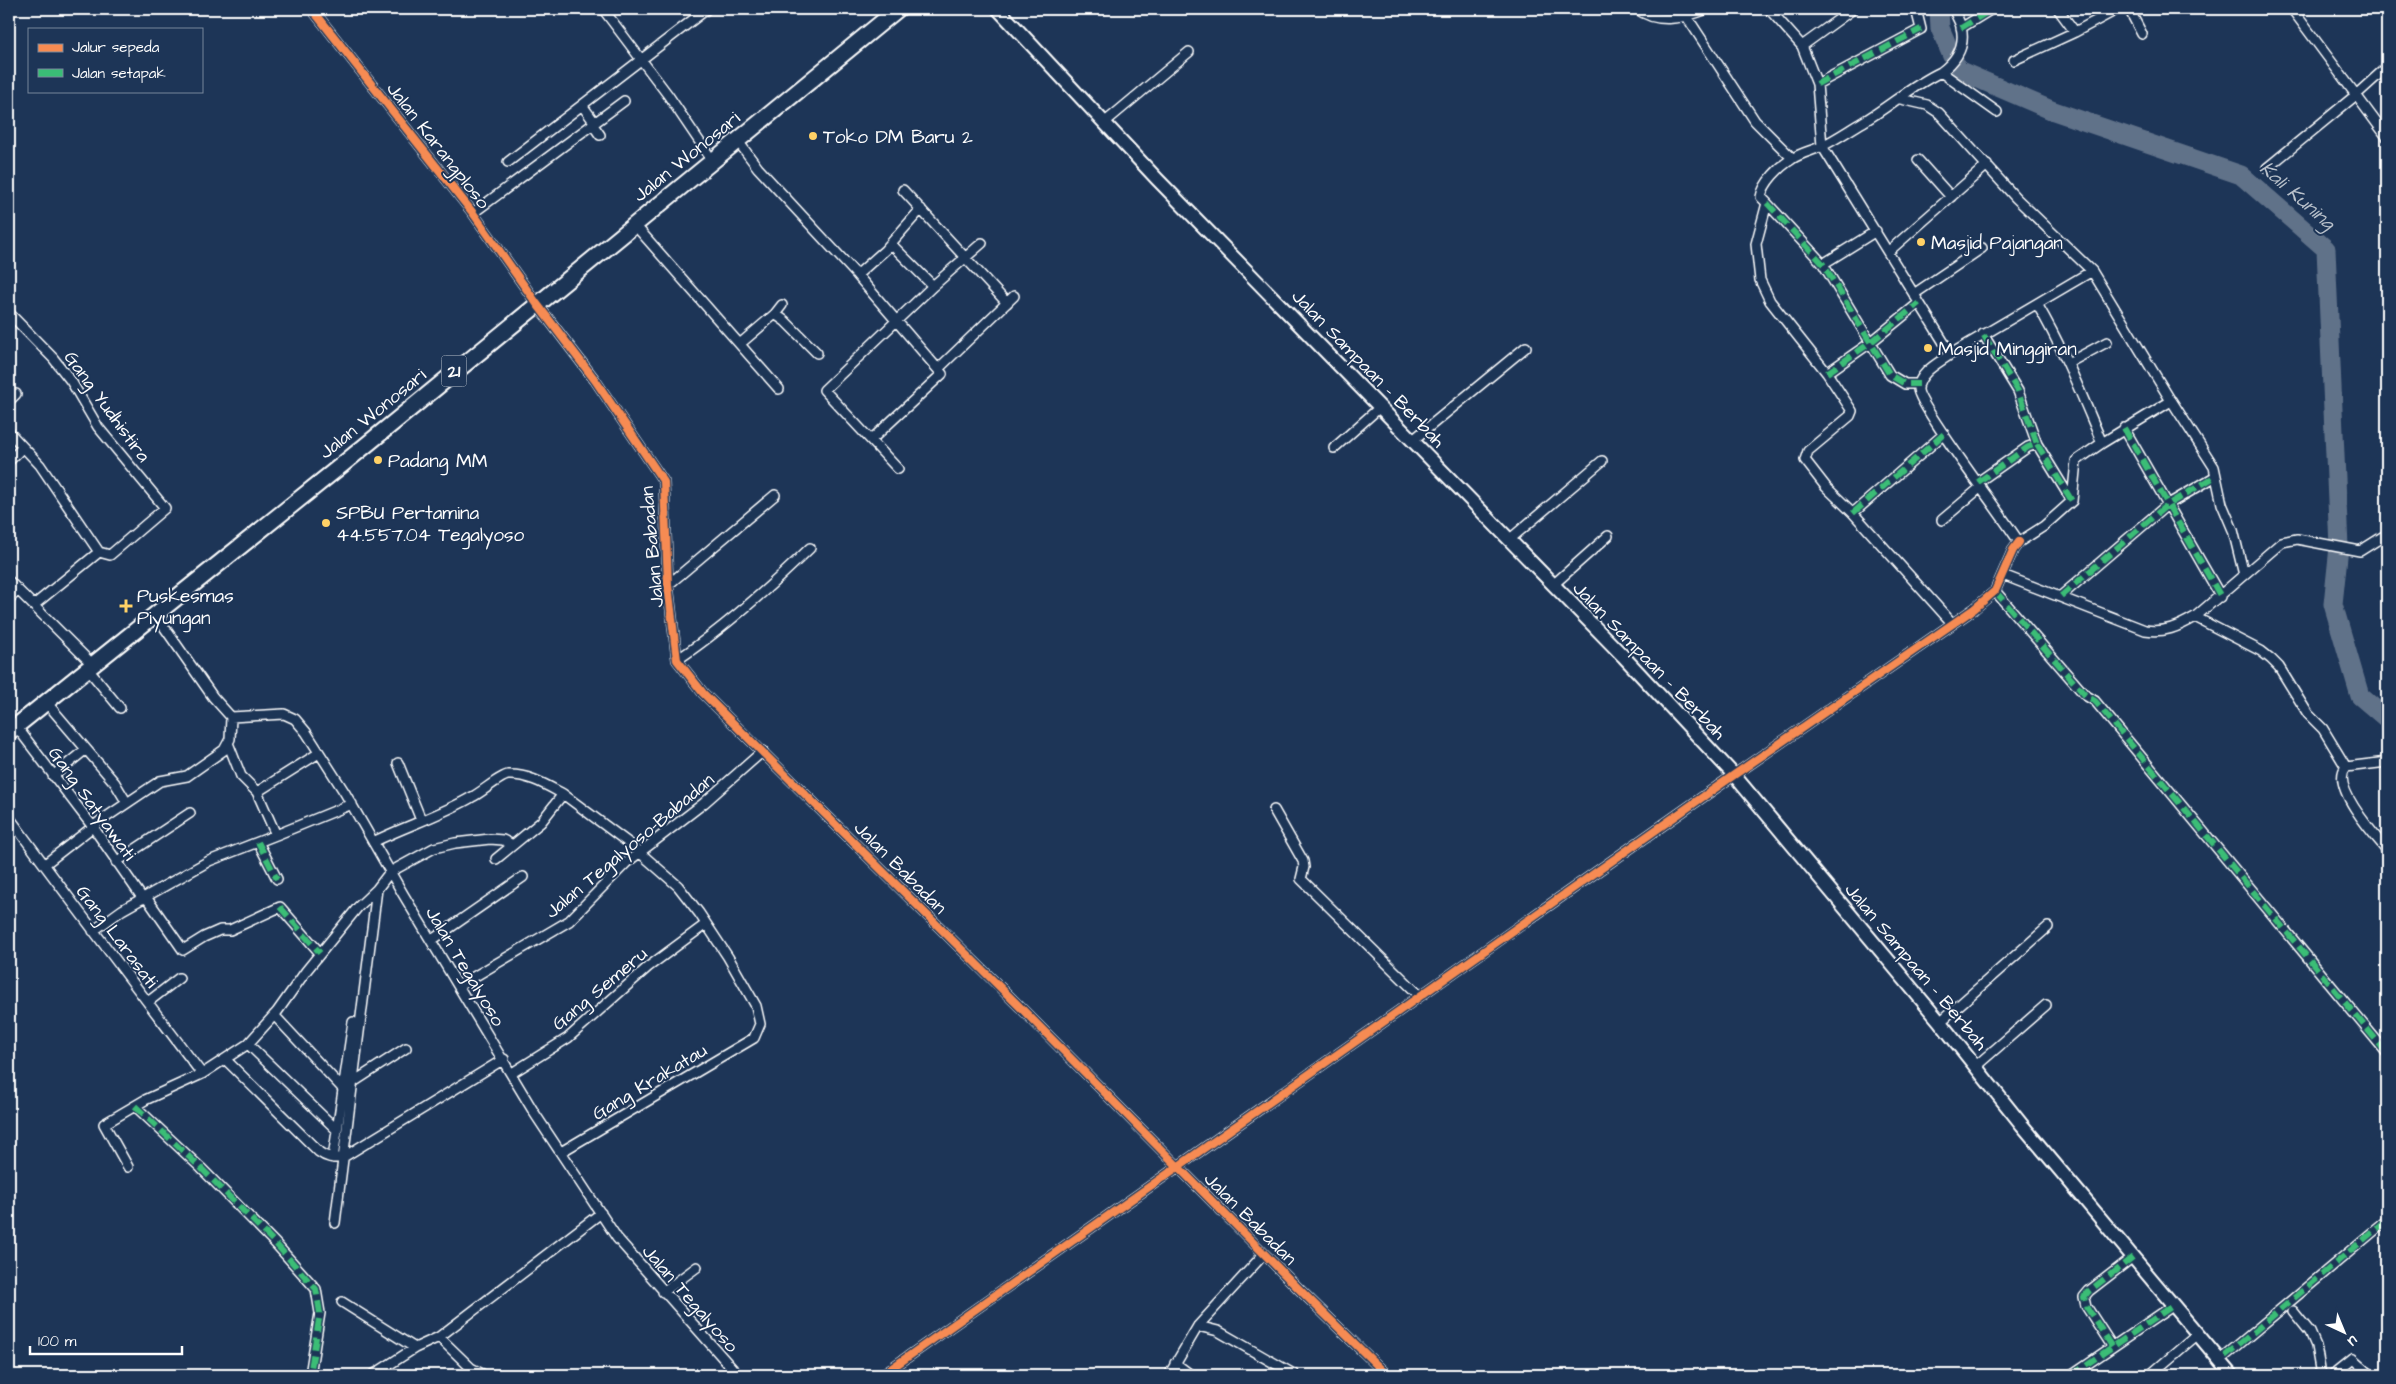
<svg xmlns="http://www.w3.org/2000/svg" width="2396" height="1384" font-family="'Architects Daughter',sans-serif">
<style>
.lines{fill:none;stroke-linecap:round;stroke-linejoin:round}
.river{stroke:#617289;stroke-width:19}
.street-casing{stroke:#fff;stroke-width:12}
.secondary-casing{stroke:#fff;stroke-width:16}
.highway-casing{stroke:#fff;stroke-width:19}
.street{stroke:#1d3557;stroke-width:9}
.secondary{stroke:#1d3557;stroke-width:12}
.highway{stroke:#1d3557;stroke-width:15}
.quiet{stroke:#3abd76;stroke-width:6;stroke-dasharray:12 6;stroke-linecap:butt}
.cycleway-casing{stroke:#1d3557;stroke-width:11}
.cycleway{stroke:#f68b52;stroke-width:8}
.poi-dot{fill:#ffd166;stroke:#1d3557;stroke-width:2}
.labels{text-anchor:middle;stroke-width:4;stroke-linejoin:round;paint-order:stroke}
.shield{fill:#1d3557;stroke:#bbc2cd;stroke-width:1}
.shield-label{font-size:18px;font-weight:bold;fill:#fff}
.poi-label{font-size:19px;fill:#fff;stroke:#1d3557;text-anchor:start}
.street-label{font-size:19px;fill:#fff;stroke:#1d3557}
.water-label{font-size:20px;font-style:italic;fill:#b8c0ca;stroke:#1d3557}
</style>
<rect width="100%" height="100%" fill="#1d3557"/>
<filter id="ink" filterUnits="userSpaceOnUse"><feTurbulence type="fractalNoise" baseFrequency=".02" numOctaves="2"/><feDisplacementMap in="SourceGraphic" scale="10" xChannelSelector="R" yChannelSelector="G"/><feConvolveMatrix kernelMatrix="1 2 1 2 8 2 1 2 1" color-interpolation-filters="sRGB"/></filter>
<g filter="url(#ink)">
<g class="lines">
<path class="river" d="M1939 9 1940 28 1958 70 2051 110 2241 175 2326 249 2339 547 2333 604 2360 696 2387 719"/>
<defs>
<path id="street" d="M312 9 473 213 537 304 595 380 664 482 668 585 677 660 703 693 731 721 1021 1008 1298 1288 1387 1375
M603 9 668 95 712 160
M1637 9C1659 25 1684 18 1707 9
M1769 9 1802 46 1817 84 1822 146 1951 354C1939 363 1919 372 1918 389 1917 404 2005 519 2019 542L2044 526 2072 501 2076 461 2102 443
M2058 9 2075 32 2118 9
M2129 9 2142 34
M1687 17 1755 121 1792 158
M1961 28 1992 9
M1802 46 1853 9
M2014 60 2075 32
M2387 67 2356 95 2387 137
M1941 72C1956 61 1966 47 1961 27 1960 21 1955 15 1954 9
M1817 84 1921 29 1916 9
M1901 99 1927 105 1939 113 2016 198 2092 271 2171 401 2102 443C2082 396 2063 348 2037 304
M582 105 595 123
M1104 123 1189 52
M593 125 600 135
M737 140 758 168 857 275 942 374 871 440
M1918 160 1951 197
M508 162 707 9
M2267 168 2356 95 2292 9
M903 190 1007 303
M1767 203 1823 264 1890 375 1905 384H1919
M473 213 624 101
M634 224 779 389
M891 244 933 286
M1889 251 1987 165
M1823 264 1876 231
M857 275 885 250 921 209
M1914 294 1982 248
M9 313 53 358 71 381 98 427 165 508 110 555 99 552 34 605
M775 314 785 321 817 353
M741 343 775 314 782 305
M1951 354 2092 271
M2068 363 2107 342
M938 369 1014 296
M1827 373 1870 343 1919 303
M2171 400 2214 467 2222 504 2233 530 2244 575
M9 401 16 394
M2124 428 2221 597
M9 432 40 465 99 552
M1413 440 1526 347
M2037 444 2072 501
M1334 448 1379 408
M9 461 22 448
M898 469 824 390 933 286 982 243
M1978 482 2028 447 2037 444 2018 391 1983 334
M1853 513 1944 434
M1942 520 1981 487
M1509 540 1602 461
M2003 575 2145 630C2164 633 2178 627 2195 617L2261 651 2271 659 2279 667 2308 714 2323 729 2346 767
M9 581 92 664
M668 585 775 495
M1553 585 1608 536
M1995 591 2085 695 2095 701 2387 1053
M2061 596 2167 505 2216 476
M9 599 18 590
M155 614 213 697 231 717 284 714 295 719 306 732 345 793 403 894 535 1114 617 1238 738 1375
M2195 617 2282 542 2297 539 2360 551 2387 534
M1952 623 1853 513 1826 487 1805 460 1808 451 1850 416 1852 411 1827 373 1770 301 1760 280 1756 244 1767 203 1761 197C1763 183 1780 166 1792 159 1800 153 1811 151 1820 147 1835 140 1849 130 1863 122 1890 106 1913 85 1941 72L1997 112
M677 660C726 627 768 589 810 548
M87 668 120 708
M46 702 115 783 127 803
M16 726 93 827 143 899
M228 743 241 776 257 792 276 835 352 804
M2387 762 2346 767C2330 785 2374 835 2387 850
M398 763 421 820
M53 776 86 749
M257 792 319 753
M1274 810 1303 861 1304 867 1301 879 1420 996
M9 817C72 903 137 988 202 1074
M258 842 277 879
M373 842C406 826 441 815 472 797 481 793 500 776 508 775 528 774 546 785 563 794L541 822 496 859
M116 862 190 813
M45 864 99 822 145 791 160 781 187 776 224 750 230 739 231 717
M146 897 183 950 204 937 220 930H230L280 907 320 953
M93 931 122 910 209 861 276 835
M432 940 523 877
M460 985 569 921 626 863 704 803 763 751
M148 1002 179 978
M274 1015 344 1090
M1940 1022 2048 927
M248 1044 337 1130
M226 1060 319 1152C327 1158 332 1158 342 1158L504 1059
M1976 1066 2046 1005
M512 1073 568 1038 648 967 706 924
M352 1083 406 1048
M135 1106 201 1168 275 1243 316 1289 320 1313 310 1375
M561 1152 754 1038 760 1024 756 1006 728 957 699 913 678 886 630 844 563 794
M333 1158 353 1022
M128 1167 104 1124 145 1100 202 1074 248 1044 277 1012 306 971 358 907 377 889 390 872 434 848 455 843 490 839 503 840 511 844
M335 1223 377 889
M663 1292 697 1267
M342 1302 415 1348
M2293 1311 2310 1332 2316 1346 2321 1375
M1198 1326 1218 1331 1295 1375
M439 1337 601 1213
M2112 1346 2086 1306 2084 1297 2089 1291 2133 1257
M2225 1356 2387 1220
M1175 1363 1191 1375
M373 1375 415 1348 439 1337 471 1368 484 1375
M882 1375 1734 775 1974 609 1995 591 2013 550 2019 542
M1169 1375 1198 1326 1264 1254
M2071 1375 2174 1305
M2150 1375 2198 1334
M2333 1375 2353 1359 2371 1375"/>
<path id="secondary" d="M998 9 1157 179 1623 656 1734 775 1940 1022 2022 1125 2232 1375"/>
<path id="highway" d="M9 732 343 464 898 9"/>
</defs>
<use href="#street" class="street-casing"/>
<use href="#secondary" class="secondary-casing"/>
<use href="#highway" class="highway-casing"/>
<use href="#street" class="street"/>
<use href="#secondary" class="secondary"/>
<use href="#highway" class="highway"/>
<path class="quiet" d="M1961 28 1992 9
M1817 84 1921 29
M1767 203 1823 264 1890 375 1905 384H1919
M1827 373 1870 343 1919 303
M2124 428 2221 597
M2037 444 2072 501
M1978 482 2028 447 2037 444 2018 391 1983 334
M1853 513 1944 434
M1995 591 2085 695 2095 701 2387 1053
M2061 596 2167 505 2216 476
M258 842 277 879
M280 907 320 953
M135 1106 201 1168 275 1243 316 1289 320 1313 310 1375
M2112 1346 2086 1306 2084 1297 2089 1291 2133 1257
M2225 1356 2387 1220
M2071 1375 2174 1305"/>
<defs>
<path id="cycleway" d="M312 9 473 213 537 304 595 380 664 482 668 585 677 660 703 693 731 721 1021 1008 1298 1288 1387 1375
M882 1375 1734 775 1974 609 1995 591 2013 550 2019 542"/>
</defs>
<use href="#cycleway" class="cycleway-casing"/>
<use href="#cycleway" class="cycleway"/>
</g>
</g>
<g class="poi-dot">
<circle cx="813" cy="136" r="5"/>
<circle cx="1921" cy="242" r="5"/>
<circle cx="1928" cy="348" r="5"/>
<circle cx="378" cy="460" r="5"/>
<circle cx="326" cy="523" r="5"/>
<path d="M123.5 598.5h5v5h5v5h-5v5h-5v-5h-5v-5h5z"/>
</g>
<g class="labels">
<rect class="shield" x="441.5" y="355.5" width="25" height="31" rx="4"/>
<g class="shield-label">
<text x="454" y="377">21</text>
</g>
<g class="poi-label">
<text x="823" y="143">Toko DM Baru 2</text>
<text x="1931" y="249">Masjid Pajangan</text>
<text x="1938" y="355">Masjid Minggiran</text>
<text x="388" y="467">Padang MM</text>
<text x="336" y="519">SPBU Pertamina<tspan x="336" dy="22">44.557.04 Tegalyoso</tspan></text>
<text x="137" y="602">Puskesmas<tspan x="137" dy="22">Piyungan</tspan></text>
</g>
<g class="street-label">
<text transform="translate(439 145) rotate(52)" y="7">Jalan Karangploso</text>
<text transform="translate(686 156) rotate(-39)" y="7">Jalan Wonosari</text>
<text transform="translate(1369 368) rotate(46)" y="7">Jalan Sampaan - Berbah</text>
<text transform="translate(108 406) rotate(54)" y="7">Gang Yudhistira</text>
<text transform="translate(372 413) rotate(-39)" y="7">Jalan Wonosari</text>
<text transform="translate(651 547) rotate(-95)" y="7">Jalan Babadan</text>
<text transform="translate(1650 660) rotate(46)" y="7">Jalan Sampaan - Berbah</text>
<text transform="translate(93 803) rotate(54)" y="7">Gang Satyawati</text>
<text transform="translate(629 845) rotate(-40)" y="7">Jalan Tegalyoso-Babadan</text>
<text transform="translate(901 867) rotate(45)" y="7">Jalan Babadan</text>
<text transform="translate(118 936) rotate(53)" y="7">Gang Larasati</text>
<text transform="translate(466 966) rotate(59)" y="7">Jalan Tegalyoso</text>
<text transform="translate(1917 966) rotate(50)" y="7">Jalan Sampaan - Berbah</text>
<text transform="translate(599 988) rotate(-40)" y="7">Gang Semeru</text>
<text transform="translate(649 1081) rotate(-31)" y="7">Gang Krakatau</text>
<text transform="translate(1251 1218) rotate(45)" y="7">Jalan Babadan</text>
<text transform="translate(691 1298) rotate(49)" y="7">Jalan Tegalyoso</text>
</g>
<g class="water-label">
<text transform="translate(2298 195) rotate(41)" y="7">Kali Kuning</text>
</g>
</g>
<rect width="2396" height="1384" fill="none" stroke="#1d3557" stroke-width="30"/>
<rect x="15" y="15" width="2366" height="1354" fill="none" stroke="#fff" stroke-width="2" filter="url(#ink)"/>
<rect x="28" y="28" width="175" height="65" fill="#1d3557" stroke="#77869a"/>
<rect x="38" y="44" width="25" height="8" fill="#f68b52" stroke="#77869a"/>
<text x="72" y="52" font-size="15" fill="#ffffff">Jalur sepeda</text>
<rect x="38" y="69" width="25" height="8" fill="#3abd76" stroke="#77869a"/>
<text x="72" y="78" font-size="15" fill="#ffffff">Jalan setapak</text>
<g transform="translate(2344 1332) rotate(136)" stroke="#1d3557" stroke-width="4" paint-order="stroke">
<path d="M0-4L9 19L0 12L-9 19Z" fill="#ffffff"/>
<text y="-8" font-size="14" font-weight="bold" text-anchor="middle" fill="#ffffff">U</text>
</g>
<path d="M30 1346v8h152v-8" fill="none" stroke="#ffffff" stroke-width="2.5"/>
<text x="38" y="1346" font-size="15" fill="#ffffff" stroke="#1d3557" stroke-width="4" paint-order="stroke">100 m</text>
</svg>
